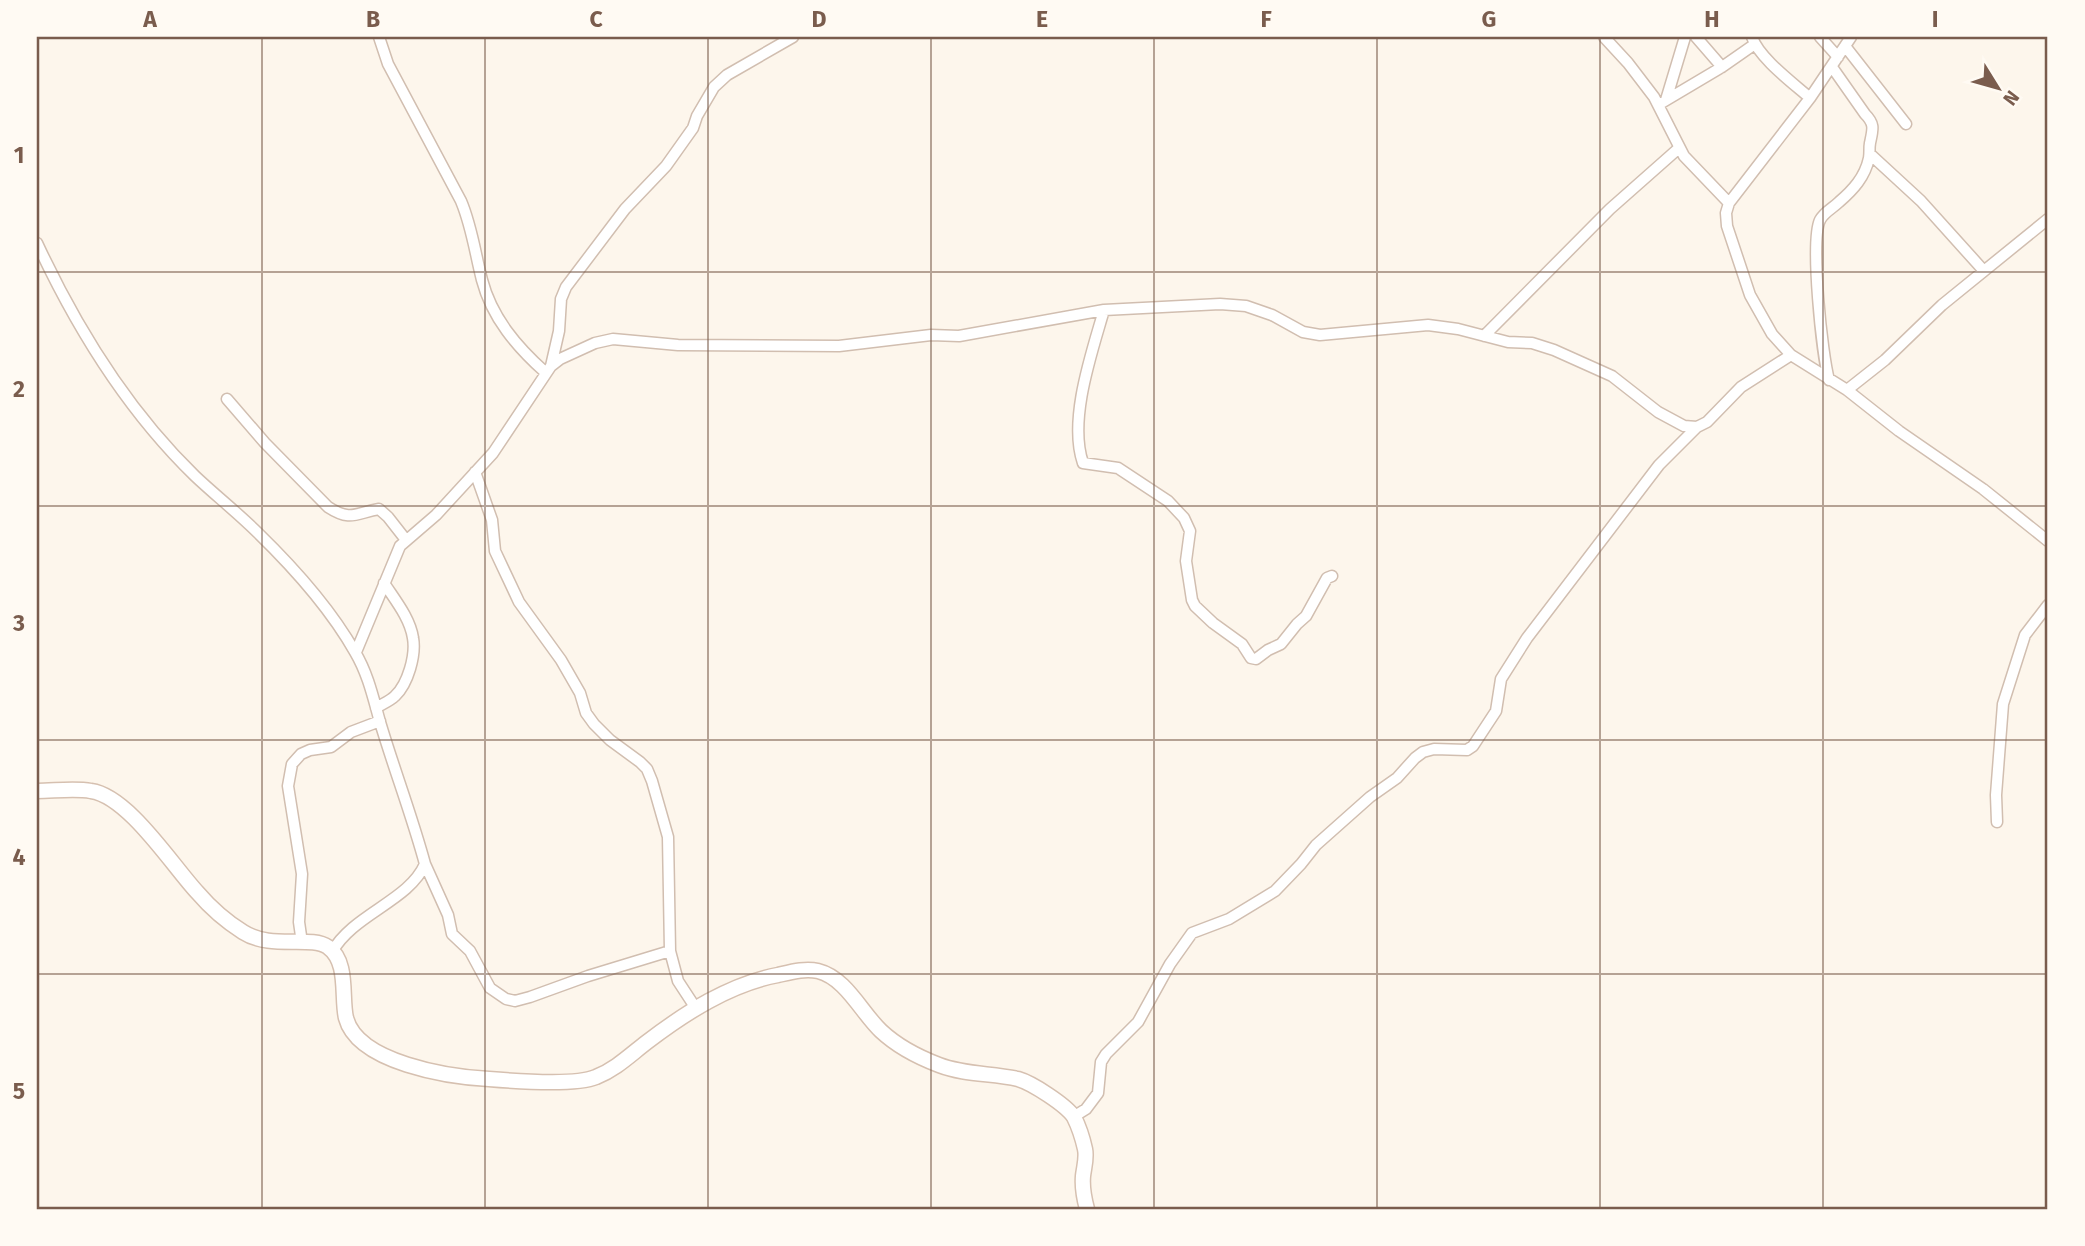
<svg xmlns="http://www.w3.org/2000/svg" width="2085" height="1246" font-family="'Fira Sans',sans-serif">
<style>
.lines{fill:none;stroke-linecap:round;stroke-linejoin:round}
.street-casing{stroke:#d1beb0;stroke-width:13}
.secondary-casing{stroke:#d6c0b0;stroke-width:17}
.street{stroke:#fff;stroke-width:10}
.secondary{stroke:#fff;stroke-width:14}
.grid{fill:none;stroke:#7a5c4d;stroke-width:2;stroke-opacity:0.55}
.neatline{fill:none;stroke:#7a5c4d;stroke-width:2.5}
.grid-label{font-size:23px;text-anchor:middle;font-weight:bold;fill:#7a5c4d}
</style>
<rect width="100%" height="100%" fill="#fdf6ec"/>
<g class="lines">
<defs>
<path id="street" d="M379 37 388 64 461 201C472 227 475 253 482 280 492 318 517 347 545 372
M1604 37 1628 63 1654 97 1684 156 1729 203
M1696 37 1722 67
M1752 37C1759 58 1793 83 1810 98
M1820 37 1838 57
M1851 37 1810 98 1729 203 1726 213 1727 226 1750 295 1772 334 1791 355 1847 390 1899 431 1983 489 2048 541
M1845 46 1906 124
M1666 100 1685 37
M1658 105 1722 67 1755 44
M1870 154 1921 201 1984 271
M37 243C76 327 128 411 195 476 215 495 238 513 258 533 294 568 330 608 355 652 368 674 373 697 380 722 394 769 412 816 425 864 409 901 353 914 332 952
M1104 310C1092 352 1068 420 1083 463L1118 468 1168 501 1184 518 1190 531 1186 561 1192 600 1195 606 1213 623 1242 644 1251 658 1256 659 1268 650 1281 644 1297 624 1306 616 1327 578 1332 576
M1484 336 1610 209 1679 148
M551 366 559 331 561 299 566 287 625 209 666 166 693 128 697 116 714 87 727 75 793 37
M1829 380C1822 355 1810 241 1820 220 1824 212 1833 208 1839 202 1853 190 1865 177 1869 158 1870 153 1869 148 1870 143 1873 129 1875 124 1865 114L1832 67
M1847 390 1885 360 1942 305 2048 219
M227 399 265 443 328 507C351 522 356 513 379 509L388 517 406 540
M475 472 492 520 495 551 519 602 561 660 580 693 586 713 594 724 610 740 640 762 647 769 652 781 668 837 670 951 678 981 695 1007
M356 652 400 546 436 515 493 453 551 366 560 359 595 343 613 339 678 345 839 346 931 335 959 336 1104 310 1220 304 1246 306 1272 315 1303 332 1320 335 1428 325 1458 329 1508 342 1532 343 1554 350 1612 376 1658 412 1684 426 1697 427 1707 422 1741 387 1791 355
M376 708C382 704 390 701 395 696 408 684 416 655 413 638 410 618 395 600 384 583
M1997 822 1996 795 2003 704 2025 635 2048 605
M425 864 448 915 452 934 470 951 490 988 506 999 515 1001 530 997 588 976 670 951
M302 943 299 922 302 874 288 786 292 764 301 754 310 750 331 747 351 732 380 721
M1072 1114H1078L1086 1109 1098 1093 1101 1062 1106 1054 1138 1022 1170 964 1192 933 1229 919 1275 891 1301 864 1316 845 1370 797 1397 778 1415 758 1423 752 1434 749 1467 750 1473 746 1496 711 1501 679 1527 638 1659 465 1697 427"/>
<path id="secondary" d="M37 791C54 791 74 788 91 791 128 796 172 865 197 892 209 906 227 922 243 932 271 950 310 935 328 947 349 962 341 997 346 1018 358 1063 449 1077 489 1079 513 1081 575 1086 596 1077 616 1069 630 1055 647 1042 685 1013 730 984 778 975 791 972 805 968 818 971 846 978 861 1012 881 1031 897 1046 918 1057 939 1065 965 1075 992 1073 1018 1079 1032 1083 1066 1105 1074 1117 1078 1125 1083 1140 1085 1149 1087 1158 1084 1167 1083 1176 1082 1187 1084 1198 1087 1209"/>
</defs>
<use href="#street" class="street-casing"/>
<use href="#secondary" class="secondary-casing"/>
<use href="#street" class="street"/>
<use href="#secondary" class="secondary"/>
</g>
<path class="grid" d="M262 37V1209M485 37V1209M708 37V1209M931 37V1209M1154 37V1209M1377 37V1209M1600 37V1209M1823 37V1209M37 272H2048M37 506H2048M37 740H2048M37 974H2048"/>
<rect width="2085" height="1246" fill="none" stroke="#fffaf3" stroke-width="77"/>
<g transform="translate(1998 88) rotate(127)" stroke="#fffaf3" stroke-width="5" paint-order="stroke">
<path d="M0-5L12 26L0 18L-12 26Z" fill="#7a5c4d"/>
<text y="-10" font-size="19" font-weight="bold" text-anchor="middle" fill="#7a5c4d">N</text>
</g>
<rect x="38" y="38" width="2008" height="1170" class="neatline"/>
<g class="grid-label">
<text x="150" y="27">A</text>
<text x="373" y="27">B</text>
<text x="596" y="27">C</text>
<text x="819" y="27">D</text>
<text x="1042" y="27">E</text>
<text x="1266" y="27">F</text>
<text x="1489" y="27">G</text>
<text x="1712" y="27">H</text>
<text x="1935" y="27">I</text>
<text x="19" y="163">1</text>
<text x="19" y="397">2</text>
<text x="19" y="631">3</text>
<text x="19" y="865">4</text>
<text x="19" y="1099">5</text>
</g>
</svg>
